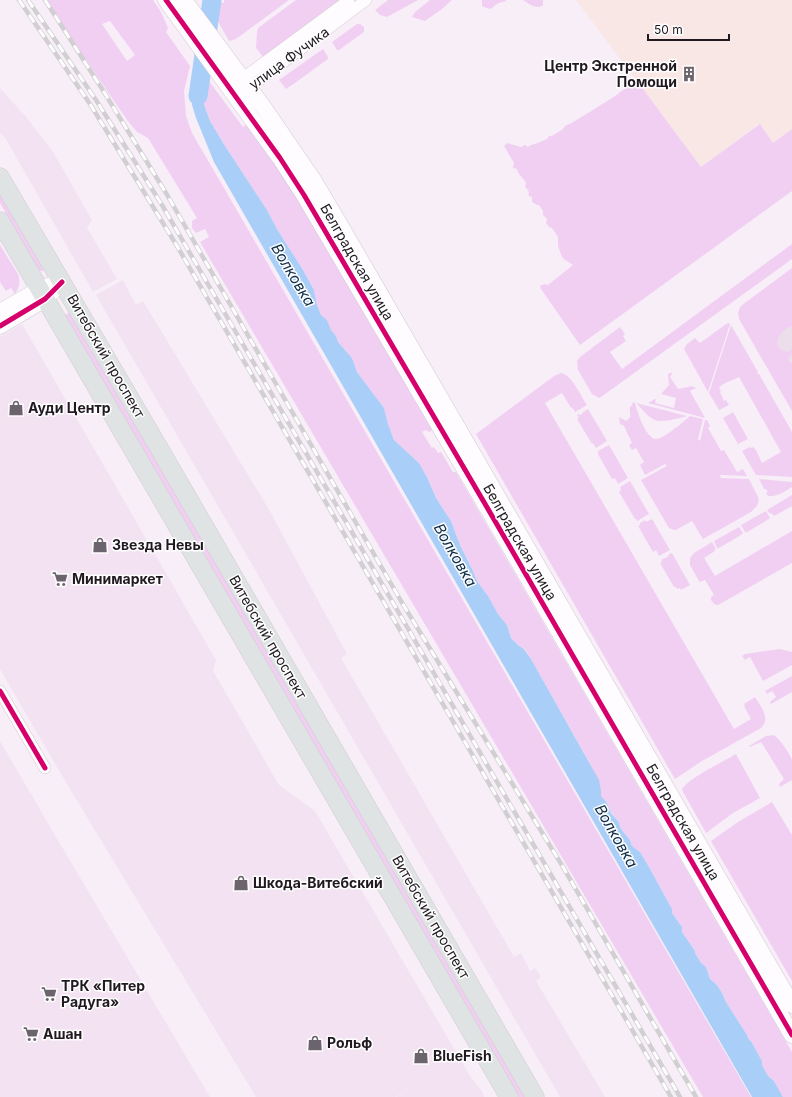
<svg xmlns="http://www.w3.org/2000/svg" width="792" height="1097" font-family="Inter,sans-serif">
<style>
.built{fill:#f2e2f2}
.education{fill:#eddeec}
.medical{fill:#f9e7e6}
.green{fill:#f1cff2;fill-rule:evenodd}
.water{fill:#a9cef7}
.lines{fill:none;stroke-linecap:round;stroke-linejoin:round}
.river{stroke:#a9cef7;stroke-width:19}
.street-casing{stroke:#d0c9d0;stroke-width:12}
.secondary-casing{stroke:#d0c9d0;stroke-width:17}
.primary-casing{stroke:#d0cbd0;stroke-width:19}
.street{stroke:#fefcfe;stroke-width:11}
.secondary{stroke:#fefcfe;stroke-width:16}
.primary{stroke:#e0e3e3;stroke-width:18}
.rail-casing{stroke:#d1cfd1;stroke-width:4.5}
.rail{stroke:#fefefe;stroke-width:3;stroke-dasharray:9;stroke-linecap:butt}
.cycleway-casing{stroke:#fefefe;stroke-width:8}
.cycleway{stroke:#d6006c;stroke-width:5}
.labels{text-anchor:middle;stroke-width:3;stroke-linejoin:round;paint-order:stroke}
.street-label{font-size:14px;fill:#201a20;stroke:#fefefe}
.poi-label{font-size:14px;font-weight:bold;fill:#201a20;stroke:#fefefe;text-anchor:start}
.water-label{font-size:15px;font-style:italic;fill:#0f2e49;stroke:#fefefe}
</style>
<rect width="100%" height="100%" fill="#f8eef8"/>
<path class="built" d="M0 88 26 117 53 152 92 220 87 228 117 279 93 292 6 139 0 133Z
M123 280 136 305 143 301 268 508 347 654 341 658 514 957 521 953 530 971 535 968 541 977 536 981 605 1097H560L96 295Z
M22 324 216 660 213 671 279 785 315 811 470 1076 482 1091 484 1097H396L433 1073 395 1097H256L61 774 0 669V337Z
M0 741 69 859 210 1097H0Z"/>
<path class="education" d="M792 314V401L757 339Z"/>
<path class="medical" d="M576 0H792V129L773 143 759 124 701 167Z"/>
<path class="green" d="M45 0H153L161 12 168 28 166 32 190 66 184 91 186 116 192 133 751 1097H703L200 242 209 237 205 229 196 233 192 228V221L197 218 148 138 137 132 127 120ZM110 21 135 55 127 61 102 24Z
M224 0H289L236 39 229 41 216 18 218 2 224 3Z
M296 0H339L263 57 256 48 257 32 258 28Z
M388 0H418L387 17 380 15 375 10Z
M430 0H452L442 9 425 21 412 17 415 12Z
M482 0H506V1C503 2 501 2 499 3 490 7 494 12 482 6Z
M523 0H543V5C537 10 529 4 523 0Z
M357 24H360L364 27V32L339 50H337L332 42Z
M323 49 328 57V59C313 69 300 80 286 89L279 80Z
M206 77 243 127 246 125 278 167 297 198 432 430 430 432 425 430 422 432 432 448 434 447 438 453 441 452 453 472H456L792 1052V1097H783L774 1081 768 1076 762 1065V1061L751 1041 749 1040 747 1035 726 1002 722 993 717 985 710 979 706 967 701 963 695 953V951L682 932V927L672 913V909L649 867 640 852 632 846 630 840 621 829 618 821 611 812 607 803 600 796 601 791 592 767 531 659 525 649 518 645 511 638 507 625 498 614 488 596 477 581 472 569 460 545 451 521 436 498 427 477 419 463 394 440 388 424 384 408 357 372 352 358 338 342 336 336 331 330 327 320 321 315 317 305 314 290 303 270 277 229 267 210 225 146 210 121 202 99 203 86Z
M637 81 701 167 760 124 773 143 792 129V191L580 345 541 289 540 286 545 284 548 285 573 265 565 260 562 257 558 246V237L552 228 549 227 546 223 547 219 543 215V211L539 205H537L532 202V197L529 196 528 194 529 193 528 190 525 187 526 183C523 177 518 175 517 169L513 168 514 163 504 146 507 143 521 147 525 145 528 147 531 145 538 143 547 139 549 136H552L563 129 566 125 570 124 609 100 618 94 620 92Z
M0 192 44 269 43 271H40L38 269 0 203Z
M792 244V259L601 397 599 398 592 394 578 370 577 361 580 357 620 327 625 334 623 336 626 341 610 352 622 369Z
M0 245 18 274C21 282 19 288 15 294L11 288 6 291 0 282Z
M792 268V326C783 330 777 335 777 345L781 350 788 352 792 349V354L788 358 789 361 792 364V411L739 319 738 313 740 307 746 302Z
M70 312 525 1097H519L65 315Z
M729 323 730 324 708 392 684 349 687 344 695 338 700 343 726 324Z
M731 325 758 372 757 373 758 374H759L792 432V477L756 475 742 451 750 447 751 448 753 447 756 450 762 463 781 452 739 377 728 382H727L719 387 721 391 720 392 724 401 726 400 729 405 719 410 709 393Z
M673 372 670 377 678 389 688 387 691 386 696 388 690 391 705 418 648 403 655 399H656L655 403 674 408 676 398 661 394 669 385 668 374Z
M561 373C572 375 581 396 587 405L575 412 572 407 571 408 562 393 545 403 734 729 751 719 744 706H745L744 704 755 697C761 707 771 718 761 728L702 761 675 779 476 434 554 376Z
M633 402 635 403C637 411 646 439 656 439 664 439 683 422 690 416L703 419 698 439 700 441 705 420H707L710 426 708 428 721 451 724 450 737 472 743 469 747 476 720 475 721 478 749 479 759 499 757 506 751 512 703 539 692 521 676 530H674L669 528 641 480 667 466 665 464 645 475 640 465 644 462 636 448 632 450 629 445 632 443 624 426 620 424 619 417 626 421C633 416 629 414 630 407 631 407 633 403 633 402Z
M636 403 687 416C681 418 661 423 655 420 648 417 642 409 636 403Z
M588 409 607 441 596 448 593 443 592 444 577 419 579 418 577 415 579 414 580 415 582 414V413Z
M733 412 748 439 738 444 723 418Z
M609 445 628 478 618 484 615 478 612 479 598 454V451Z
M759 479 792 482V487C784 492 777 497 768 496L766 493 768 492 766 489H764Z
M630 481 649 514 637 521 636 519H635L619 492 621 490 620 487Z
M792 495V506L774 516 771 513 770 514 767 510Z
M766 511 770 518 769 519 747 532H745L741 525Z
M652 519 670 550 659 556 656 550 653 552 638 526 640 525V523L645 520 646 522Z
M739 527 743 533 741 535 719 548H717L714 541Z
M792 531V563L718 605 714 604 711 600V597L714 595 705 580 700 582 699 581 690 565V558L694 553 712 542 716 549 714 550 715 551 704 558 715 576Z
M672 553 690 585 681 590 680 588 677 589 676 587H674L660 563 662 562 661 560 669 556 668 555Z
M780 649 792 652V665L763 681 750 657 745 660 742 656 745 654Z
M792 676V692L771 704 770 702 776 697 772 691 767 694 765 691Z
M773 735C779 737 790 754 792 760 792 766 792 774 792 780L780 787 779 784 784 779 761 742 750 747 749 746 766 736Z
M736 754 760 798 733 813 706 833 682 790C685 780 726 760 736 754Z
M772 802 792 835V981L711 841 738 822Z"/>
<path class="water" d="M196 67 199 68 206 77 203 86 202 99 210 121 225 146 267 210 277 229 303 270 314 290 317 305 321 315 327 320 331 330 336 336 338 342 352 358 357 372 384 408 388 424 394 440 419 463 427 477 436 498 451 521 460 545 472 569 477 581 488 596 498 614 507 625 511 638 518 645 524 649 531 659 599 780 601 791V796L607 803 611 813 618 821 621 829 630 840 632 846 640 852 649 867 672 909V913L682 927V932L695 951V953L701 963 706 967 710 979 717 985 722 993 726 1002 747 1035 749 1040 751 1041 762 1061V1065L768 1076 774 1081 783 1097H752L214 162 196 118 192 105Z"/>
<g class="lines">
<path class="river" d="M198 96 212 0"/>
<defs>
<path id="street" d="M239 85 242 79 349 0
M244 90 249 88 366 0
M0 691 45 768"/>
<path id="secondary" d="M166 0 280 158 304 195 488 509 792 1035
M184 0 264 108 314 181 336 218 792 1005
M0 312 40 289 51 285
M0 326 45 299 62 282"/>
<path id="primary" d="M0 177 159 448 535 1097
M0 221 509 1097"/>
</defs>
<use href="#street" class="street-casing"/>
<use href="#secondary" class="secondary-casing"/>
<use href="#primary" class="primary-casing"/>
<use href="#street" class="street"/>
<use href="#secondary" class="secondary"/>
<use href="#primary" class="primary"/>
<defs>
<path id="rail" d="M19 0 90 104 177 246 671 1097
M28 0 96 100 162 205 680 1097
M45 0 104 92 166 193 401 601 563 867 696 1097"/>
</defs>
<use href="#rail" class="rail-casing"/>
<use href="#rail" class="rail"/>
<defs>
<path id="cycleway" d="M166 0 280 158 304 195 488 509 792 1035
M0 326 45 299 62 282
M0 691 45 768"/>
</defs>
<use href="#cycleway" class="cycleway-casing"/>
<use href="#cycleway" class="cycleway"/>
</g>
<defs>
<symbol id="building-bare" viewBox="-9 -9 18 18"><path d="M-4-6H4V6H1V3H-1V6H-4ZM-2.5-4.3h1.7v1.8h-1.7ZM.8-4.3h1.7v1.8H.8ZM-2.5-1h1.7V.8h-1.7ZM.8-1h1.7V.8H.8Z" fill="#6c646c" stroke="#fefefe" stroke-width="2.5" paint-order="stroke"/></symbol>
<symbol id="shop-bare" viewBox="-9 -9 18 18"><path d="M-5-2.5h2.3a2.7 3.5 0 0 1 5.4 0H5L5.5 6h-11ZM-1.5-2.5h3a1.5 2.3 0 0 0-3 0Z" fill="#6c646c" stroke="#fefefe" stroke-width="2.5" paint-order="stroke"/></symbol>
<symbol id="supermarket-bare" viewBox="-9 -9 18 18"><path d="M-6-5.5h2.5l.6 2H6L4.5 2H-2.5L-4.4-4H-6ZM-1.5 3.2a1.3 1.3 0 1 0 .1 0ZM3 3.2a1.3 1.3 0 1 0 .1 0Z" fill="#6c646c" stroke="#fefefe" stroke-width="2.5" paint-order="stroke"/></symbol>
</defs>
<g fill-rule="evenodd">
<use href="#building-bare" x="678" y="63" width="22" height="22"/>
<use href="#shop-bare" x="5" y="397" width="22" height="22"/>
<use href="#shop-bare" x="89" y="534" width="22" height="22"/>
<use href="#supermarket-bare" x="49" y="568" width="22" height="22"/>
<use href="#shop-bare" x="230" y="872" width="22" height="22"/>
<use href="#supermarket-bare" x="38" y="983" width="22" height="22"/>
<use href="#supermarket-bare" x="20" y="1023" width="22" height="22"/>
<use href="#shop-bare" x="304" y="1032" width="22" height="22"/>
<use href="#shop-bare" x="410" y="1045" width="22" height="22"/>
</g>
<g class="labels">
<g class="street-label">
<text transform="translate(289 58) rotate(-36)" y="5">улица Фучика</text>
<text transform="translate(357 262) rotate(60)" y="5">Белградская улица</text>
<text transform="translate(106 356) rotate(60)" y="5">Витебский проспект</text>
<text transform="translate(520 542) rotate(60)" y="5">Белградская улица</text>
<text transform="translate(268 637) rotate(60)" y="5">Витебский проспект</text>
<text transform="translate(683 822) rotate(60)" y="5">Белградская улица</text>
<text transform="translate(431 917) rotate(60)" y="5">Витебский проспект</text>
</g>
<g class="poi-label">
<text x="677" y="71" text-anchor="end">Центр Экстренной<tspan x="677" dy="16">Помощи</tspan></text>
<text x="28" y="413">Ауди Центр</text>
<text x="112" y="550">Звезда Невы</text>
<text x="72" y="584">Минимаркет</text>
<text x="253" y="888">Шкода-Витебский</text>
<text x="61" y="991">ТРК «Питер<tspan x="61" dy="16">Радуга»</tspan></text>
<text x="43" y="1039">Ашан</text>
<text x="327" y="1048">Рольф</text>
<text x="433" y="1061">BlueFish</text>
</g>
<g class="water-label">
<text transform="translate(293 275) rotate(59)" y="5">Волковка</text>
<text transform="translate(455 555) rotate(60)" y="5">Волковка</text>
<text transform="translate(616 836) rotate(60)" y="5">Волковка</text>
</g>
</g>
<path d="M648 34v6h81v-6" fill="none" stroke="#201a20" stroke-width="2"/>
<text x="654" y="34" font-size="12" fill="#201a20" stroke="#fefefe" stroke-width="3" paint-order="stroke">50 m</text>
</svg>
